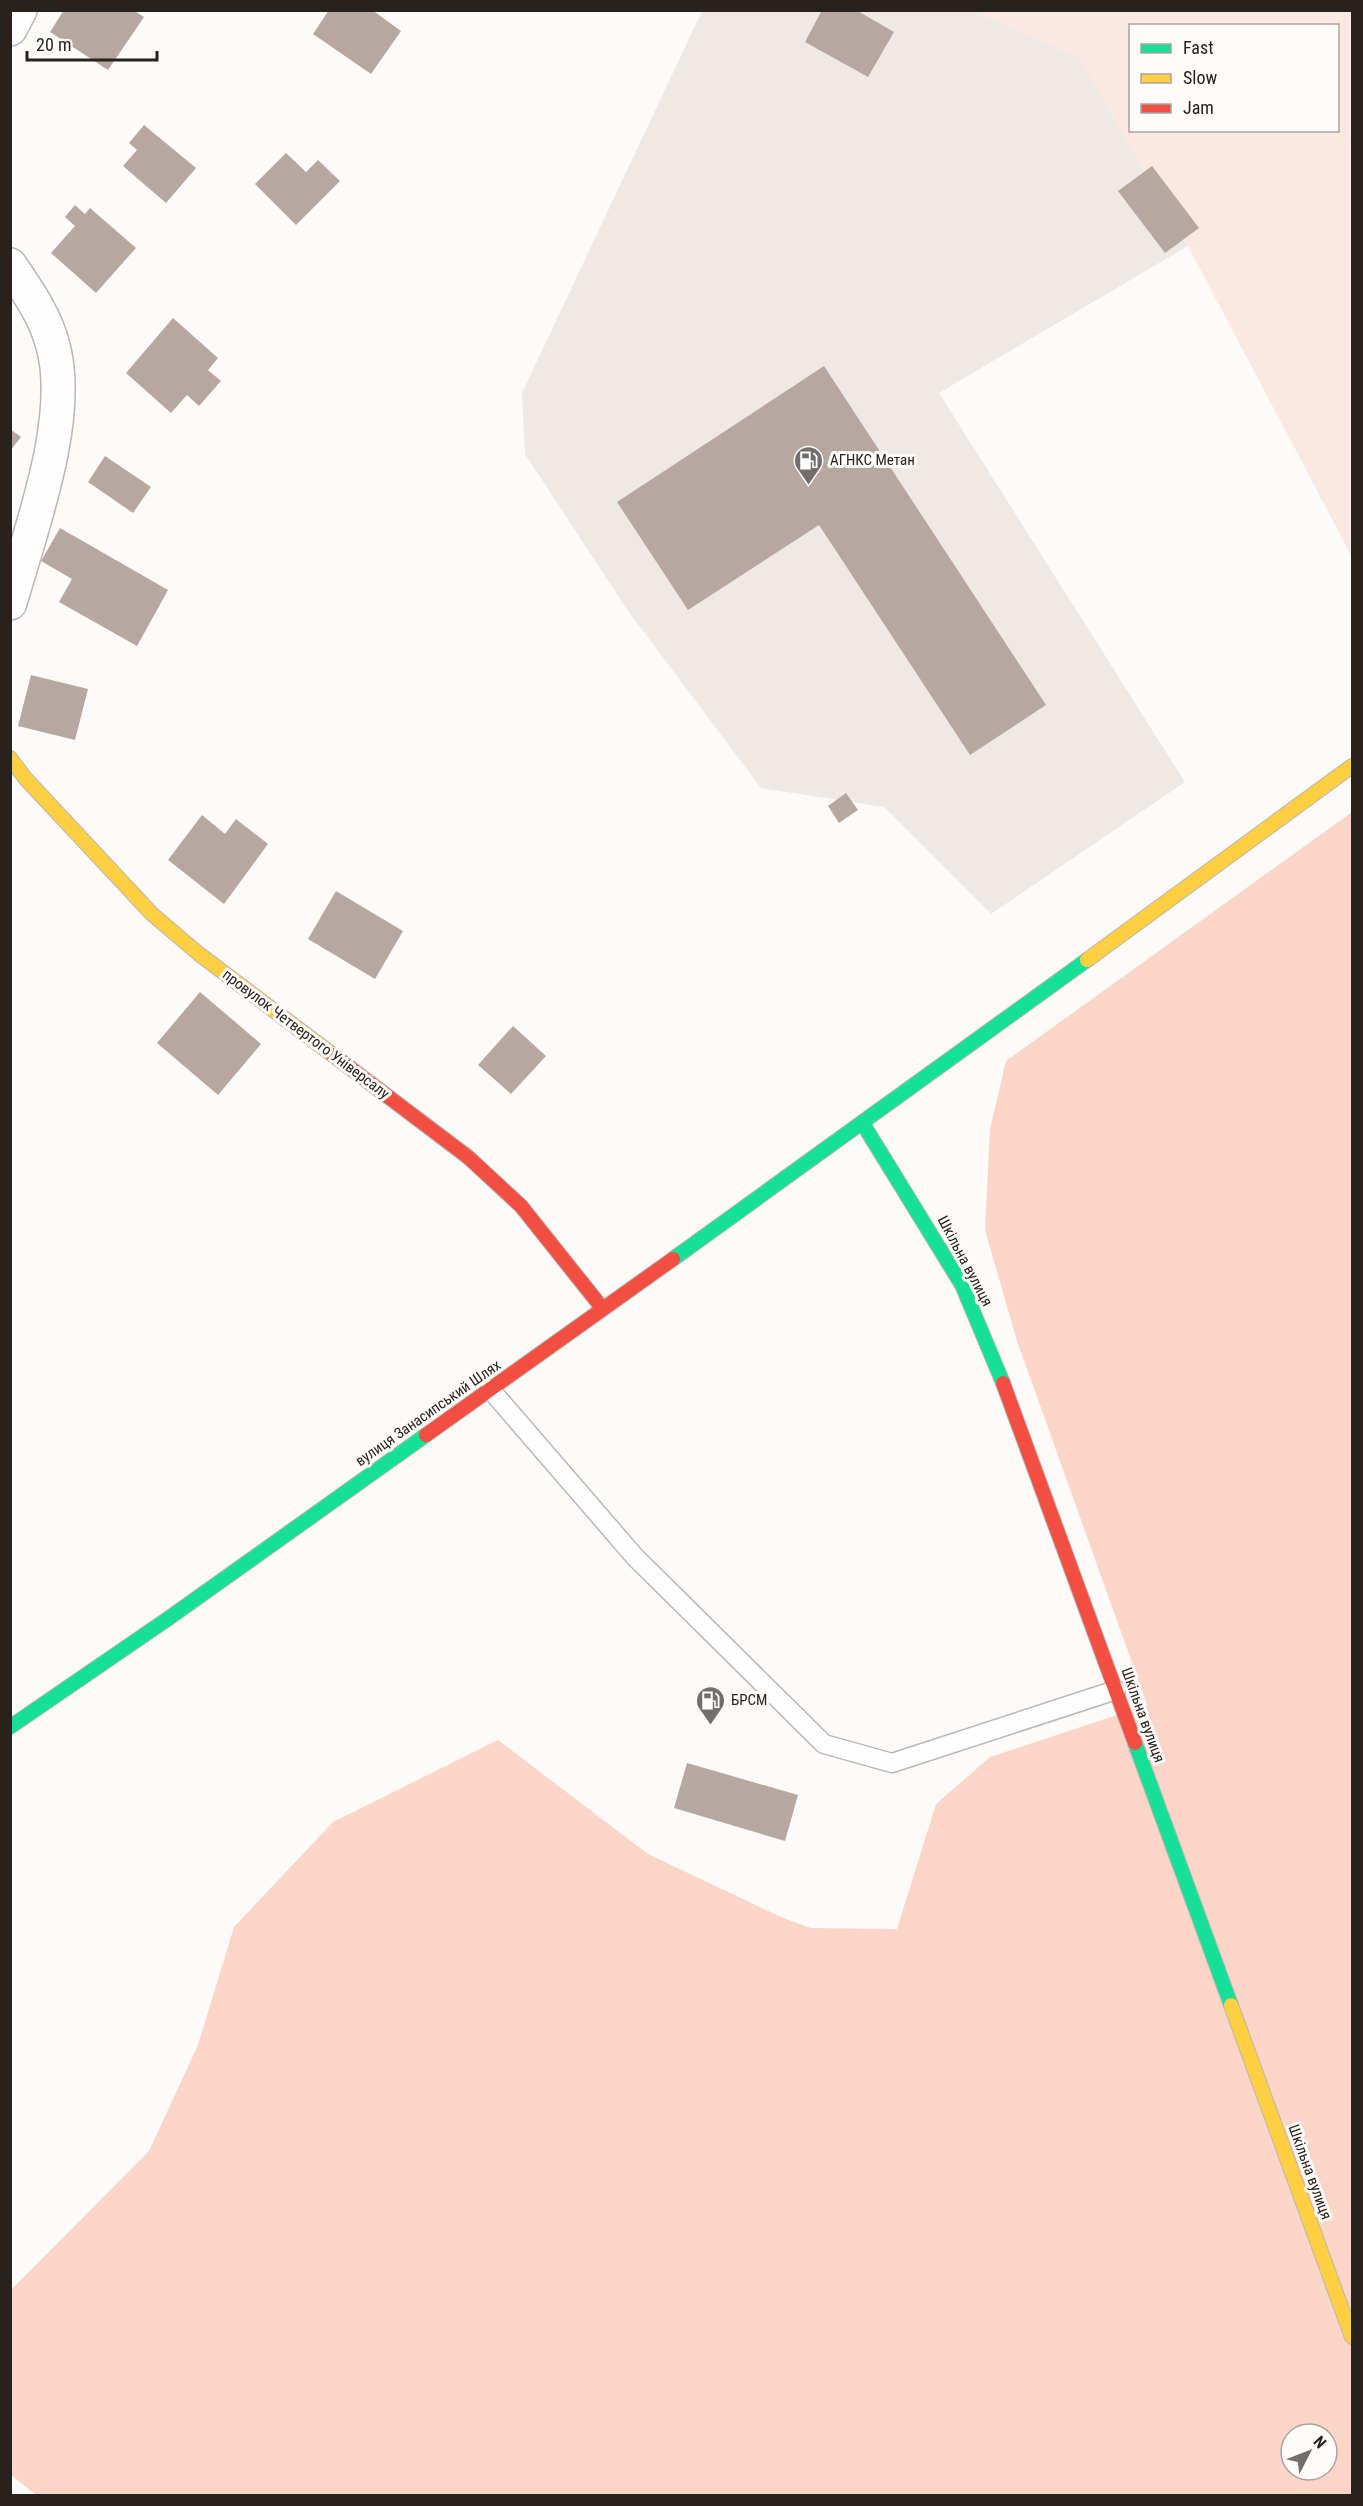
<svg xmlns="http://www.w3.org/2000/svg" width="1363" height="2506" font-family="'Roboto Condensed',sans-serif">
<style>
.built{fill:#efe9e6}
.green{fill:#fbe8e0;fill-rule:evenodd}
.forest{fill:#fbd5c7;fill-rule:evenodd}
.building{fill:#b6a7a0}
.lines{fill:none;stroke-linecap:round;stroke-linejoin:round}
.lane-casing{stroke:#bab6b4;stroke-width:21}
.street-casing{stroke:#bab6b4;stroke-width:36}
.fast-casing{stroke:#bab6b4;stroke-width:16}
.slow-casing{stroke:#bab6b4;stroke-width:16}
.jam-casing{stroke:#bab6b4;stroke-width:16}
.lane{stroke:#fffefe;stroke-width:18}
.street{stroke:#fffefe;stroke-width:33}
.fast{stroke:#16e098;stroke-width:14}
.slow{stroke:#ffcf43;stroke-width:14}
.jam{stroke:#f24e42;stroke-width:14}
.labels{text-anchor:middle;stroke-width:6;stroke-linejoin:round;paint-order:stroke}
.poi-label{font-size:15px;fill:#28221f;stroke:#fefbf9;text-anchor:start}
.street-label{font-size:15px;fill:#28221f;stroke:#fefbf9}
</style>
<rect width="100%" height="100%" fill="#fdfbfa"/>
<path class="built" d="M702 11H976L1080 58 1188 246 939 393 1185 782 991 914 884 807 761 788 628 611 525 454 522 393Z"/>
<path class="green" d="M976 11H1352V557L1188 246 1080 58ZM1130 26H1338V130H1130Z"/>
<path class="forest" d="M1352 812V2495H36L11 2475 10 2291 149 2151 198 2045 234 1927 333 1822 498 1740 648 1854 783 1918 811 1928 897 1929 936 1804 990 1757 1147 1705 1017 1341 985 1230 990 1129 1006 1061ZM1291 2434H1327V2470H1291Z"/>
<path class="building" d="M64 10H133L144 17 108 70 50 32Z
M329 10H372L401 31 371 74 313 34Z
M822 10H856L894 32 868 77 805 42Z
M144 125 196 168 166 203 123 166 137 150 129 143Z
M286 153 306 172 318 160 340 181 296 225 255 184Z
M1152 166 1199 228 1165 253 1118 191Z
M75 205 85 214 90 208 136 248 96 293 51 253 75 226 65 217Z
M173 318 218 358 208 370 221 381 199 406 187 395 171 413 126 373Z
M824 366 1046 705 970 755 819 525 688 610 617 502Z
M10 429 21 437 10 451Z
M105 456 151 487 133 513 88 482Z
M60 528 168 590 137 646 59 602 72 579 41 561Z
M31 675 88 689 75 740 18 726Z
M846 793 858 810 839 823 828 806Z
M202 815 225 834 236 819 268 844 224 904 168 860Z
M336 891 403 931 375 979 308 939Z
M200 992 261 1044 218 1095 157 1043Z
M513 1026 546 1056 511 1094 478 1065Z
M687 1763 798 1795 785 1841 674 1808Z"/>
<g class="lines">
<defs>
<path id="lane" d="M490 1389 635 1557 824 1744 892 1763 1116 1690"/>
<path id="street" d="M10 29 20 10
M10 265C27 290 46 317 53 346 73 419 30 531 10 603"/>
<path id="fast" d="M863 1124 962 1285 1003 1383
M673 1259 1087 960
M10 1727 169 1618 426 1435
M1135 1743 1231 2005"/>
<path id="slow" d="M10 758 25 778 152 914 199 954 333 1055
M1087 960 1352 766
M1231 2005 1352 2337"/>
<path id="jam" d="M333 1055 468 1157 521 1206 603 1309
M1003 1383 1135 1743
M426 1435 673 1259"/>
</defs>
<use href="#lane" class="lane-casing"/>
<use href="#street" class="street-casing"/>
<use href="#fast" class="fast-casing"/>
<use href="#slow" class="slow-casing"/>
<use href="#jam" class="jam-casing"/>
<use href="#lane" class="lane"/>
<use href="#street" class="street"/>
<use href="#fast" class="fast"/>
<use href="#slow" class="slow"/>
<use href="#jam" class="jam"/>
</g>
<defs>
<symbol id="fuel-pin" viewBox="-11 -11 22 30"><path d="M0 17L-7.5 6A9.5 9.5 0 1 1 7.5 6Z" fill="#736e6c" stroke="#fefbf9"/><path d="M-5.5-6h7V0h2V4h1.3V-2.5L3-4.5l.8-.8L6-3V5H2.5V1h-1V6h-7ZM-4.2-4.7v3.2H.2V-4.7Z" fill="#fff"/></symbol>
</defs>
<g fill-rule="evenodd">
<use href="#fuel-pin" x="792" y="444" width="33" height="45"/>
<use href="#fuel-pin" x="694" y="1684" width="33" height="45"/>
</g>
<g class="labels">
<g class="poi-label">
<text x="830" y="465">АГНКС Метан</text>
<text x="731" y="1705">БРСМ</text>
</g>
<g class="street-label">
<text transform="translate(306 1034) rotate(37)" y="5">провулок Четвертого Універсалу</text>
<text transform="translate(965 1261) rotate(62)" y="5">Шкільна вулиця</text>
<text transform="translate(428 1413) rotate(-35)" y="5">вулиця Занасипський Шлях</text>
<text transform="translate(1143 1715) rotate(70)" y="5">Шкільна вулиця</text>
<text transform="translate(1310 2172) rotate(70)" y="5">Шкільна вулиця</text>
</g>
</g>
<rect width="1363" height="2506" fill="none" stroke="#28221f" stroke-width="24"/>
<rect x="1129" y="24" width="210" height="108" fill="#fefbf9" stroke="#a8a4a2" stroke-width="1.5"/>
<rect x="1141" y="44" width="30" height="9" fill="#16e098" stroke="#a8a4a2" stroke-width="1.5"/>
<text x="1183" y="54" font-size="18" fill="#28221f">Fast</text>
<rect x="1141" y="74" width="30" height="9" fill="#ffcf43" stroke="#a8a4a2" stroke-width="1.5"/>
<text x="1183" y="84" font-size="18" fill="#28221f">Slow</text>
<rect x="1141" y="104" width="30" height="9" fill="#f24e42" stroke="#a8a4a2" stroke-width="1.5"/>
<text x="1183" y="114" font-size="18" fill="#28221f">Jam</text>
<g transform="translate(1309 2452) rotate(48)"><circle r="28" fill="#fefbf9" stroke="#a8a4a2" stroke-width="1.5"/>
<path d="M0-4.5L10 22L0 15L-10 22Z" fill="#736e6c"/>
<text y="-9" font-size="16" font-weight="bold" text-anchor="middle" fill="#28221f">N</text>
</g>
<path d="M27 51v9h130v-9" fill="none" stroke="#28221f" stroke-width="3"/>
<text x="36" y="51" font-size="18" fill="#28221f" stroke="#fefbf9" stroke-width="4.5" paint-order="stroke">20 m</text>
</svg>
